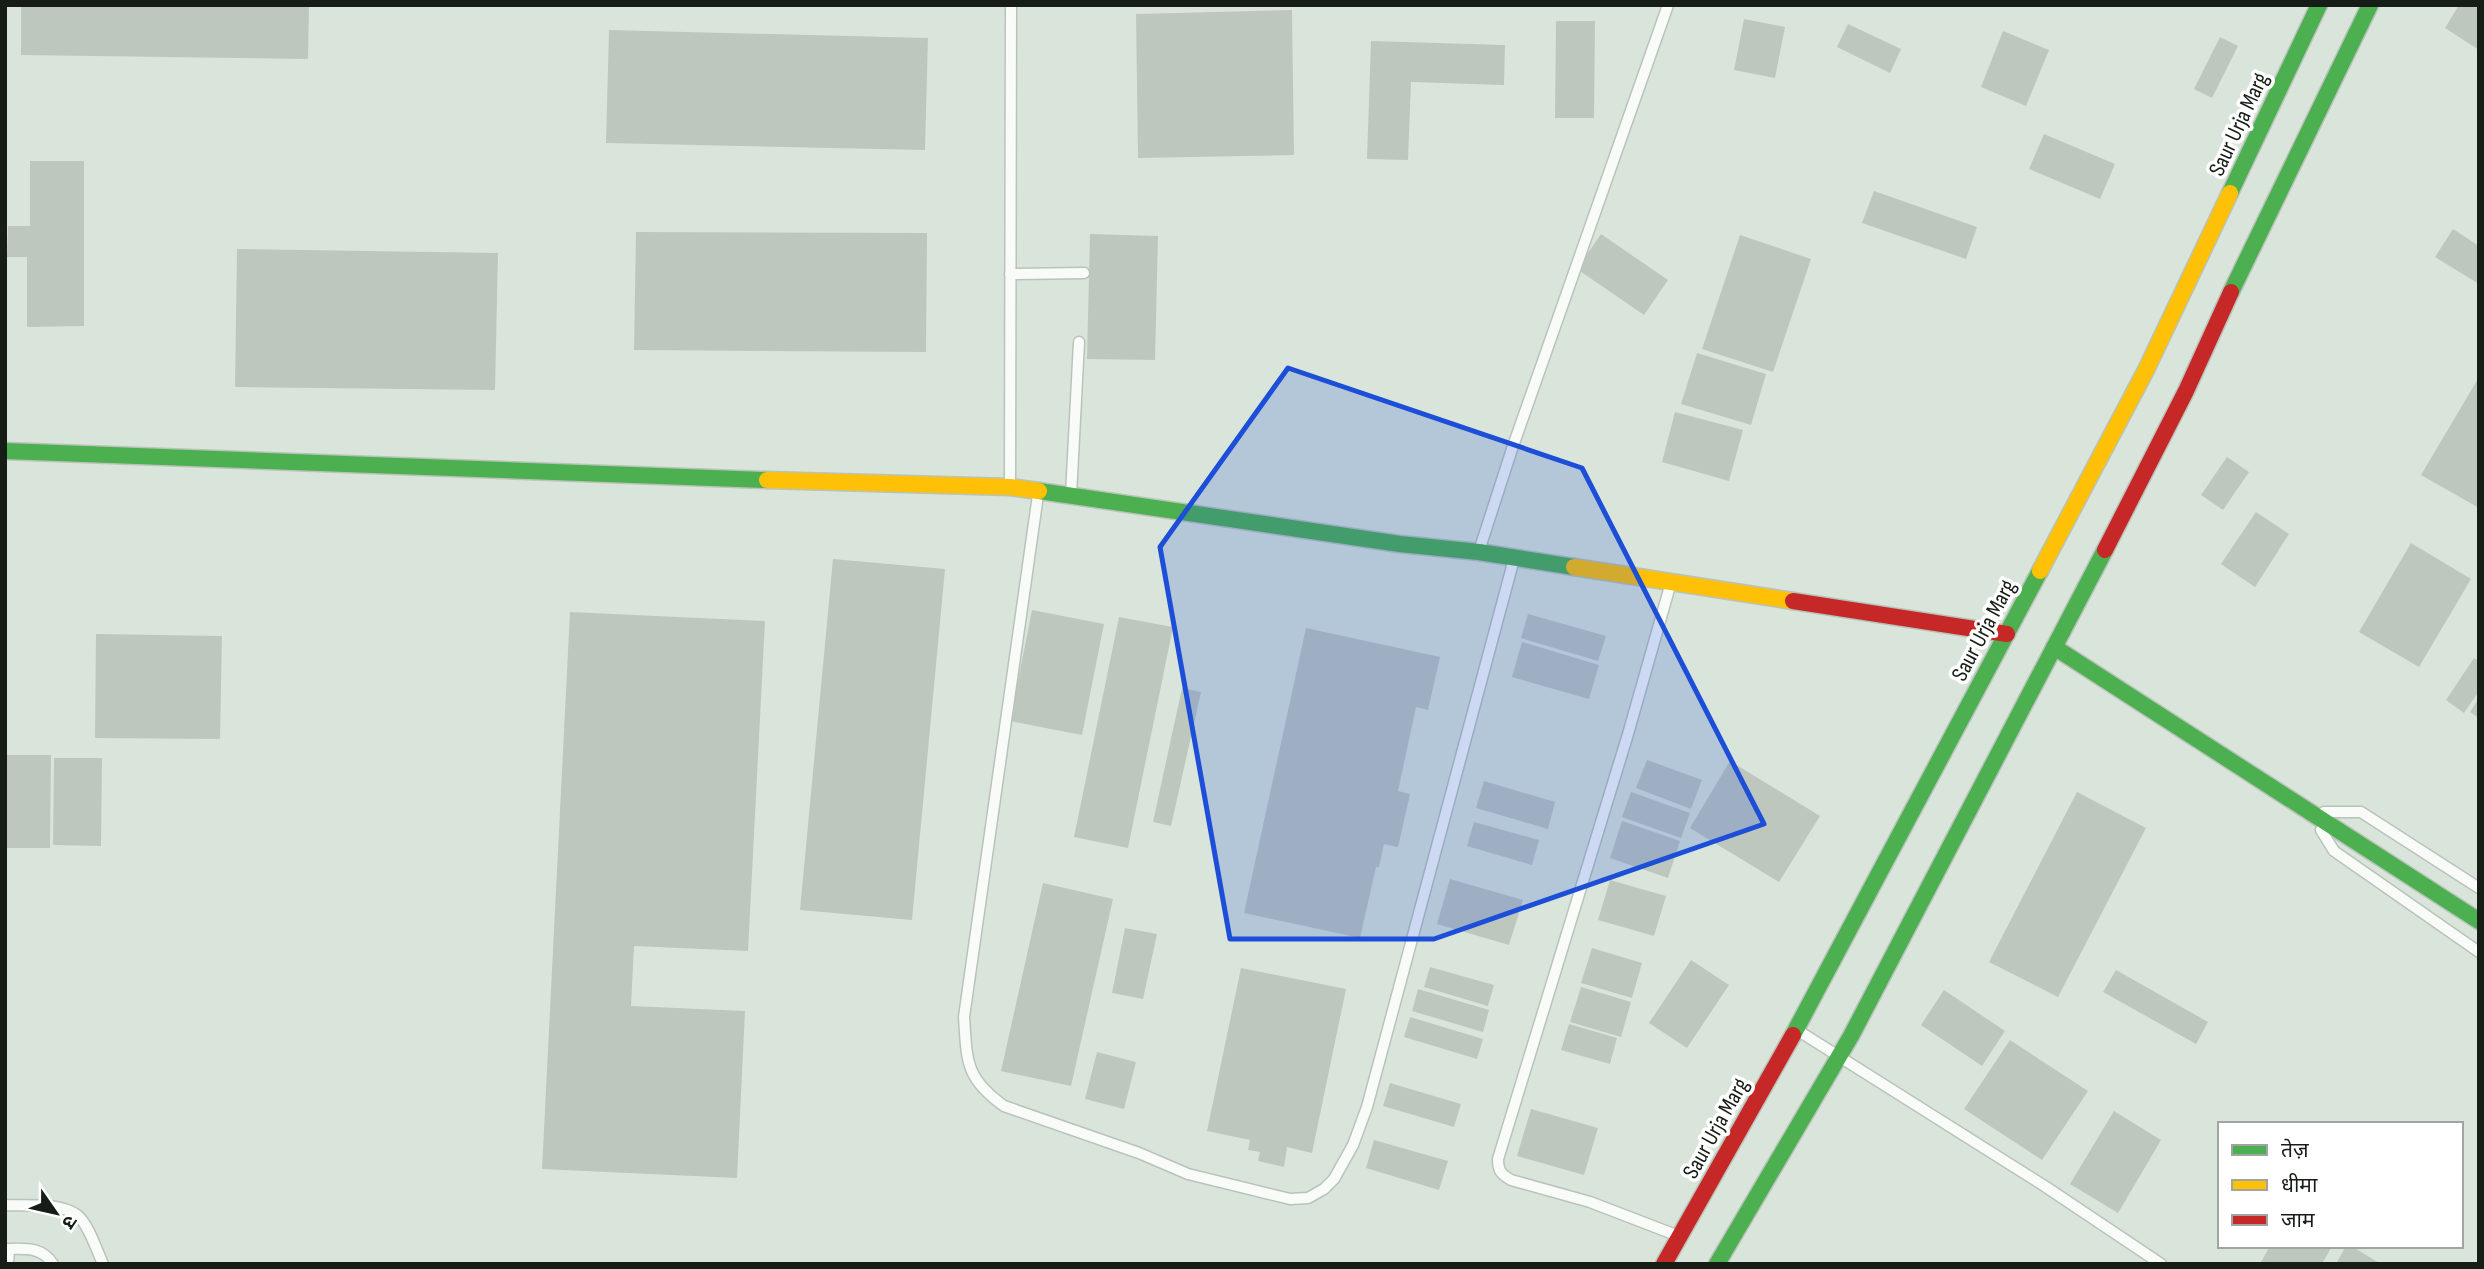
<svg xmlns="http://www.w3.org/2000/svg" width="2484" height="1269" font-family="'Sofia Sans Condensed','Noto Sans Devanagari',sans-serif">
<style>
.building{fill:#bec7be}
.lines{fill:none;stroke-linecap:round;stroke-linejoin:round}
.lane-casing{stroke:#b9c3ba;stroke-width:13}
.fast-casing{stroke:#b9c3ba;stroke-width:19}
.slow-casing{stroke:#b9c3ba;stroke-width:19}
.jam-casing{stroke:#b9c3ba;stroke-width:19}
.lane{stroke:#f9fbf9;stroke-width:10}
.fast{stroke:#4caf50;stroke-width:16}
.slow{stroke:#ffc107;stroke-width:16}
.jam{stroke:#c62828;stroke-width:16}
.marked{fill:#1d4ed8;fill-opacity:0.2;stroke:#1d4ed8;stroke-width:5;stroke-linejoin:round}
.labels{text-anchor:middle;stroke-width:7;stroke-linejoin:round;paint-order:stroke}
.street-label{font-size:23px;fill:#151d16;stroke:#fff}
</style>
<rect width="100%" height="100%" fill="#d9e5da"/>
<path class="building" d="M21 5H309L308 59 21 55Z
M2459 5H2479V50L2445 28Z
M1292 10 1294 155 1138 158 1136 14Z
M1744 19 1785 27 1775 78 1734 70Z
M1556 21H1595L1594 118H1555Z
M1848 24 1901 49 1890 73 1837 47Z
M609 30 928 38 925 150 606 143Z
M2003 31 2049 50 2026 106 1981 87Z
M2220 37 2238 46 2212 98 2194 89Z
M1371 41 1505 45 1504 85 1411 82 1408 160 1367 159Z
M2044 134 2115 164 2100 199 2029 169Z
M30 161H84V326L27 327V257H7L8 226H30Z
M1874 191 1977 227 1966 259 1862 223Z
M2453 229 2479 246V284L2435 257Z
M636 232 927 233 926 352 634 350Z
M1090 234 1158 236 1155 360 1087 359Z
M1601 234 1668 280 1644 315 1577 269Z
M1740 235 1811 259 1773 372 1702 349Z
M237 249 498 253 495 390 235 387Z
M1697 353 1766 374 1751 425 1681 404Z
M2479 377V508L2421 475Z
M1675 412 1743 430 1729 481 1662 462Z
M2227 457 2249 472 2223 510 2201 495Z
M2256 512 2289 534 2255 587 2221 564Z
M2411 543 2471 579 2419 667 2359 632Z
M833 559 945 569 912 920 800 910Z
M1032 610 1104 624 1082 735 1010 721Z
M570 612 765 621 748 951 634 946 631 1006 745 1011 737 1178 542 1169Z
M1528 614 1606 636 1598 661 1521 638Z
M1119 617 1173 627 1128 848 1074 837Z
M1306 628 1440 657 1428 710 1416 707 1398 791 1410 794 1398 847 1384 844 1379 867H1376L1360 938 1244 913Z
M96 634 222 636 220 739 95 738Z
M1522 642 1599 665 1589 699 1512 677Z
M2474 658 2479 661V691L2464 713 2446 700Z
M1182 688 1201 692 1171 826 1153 822Z
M2479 698V718L2470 712Z
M5 755H51L50 848H5Z
M54 758H102L101 846 53 845Z
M1647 760 1702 780 1691 809 1636 788Z
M1730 761 1820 816 1779 882 1690 828Z
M1484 781 1555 802 1548 829 1476 808Z
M1631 792 1690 813 1681 838 1622 817Z
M2077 792 2146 828 2058 997 1989 962Z
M1622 821 1680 841 1668 878 1610 858Z
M1474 822 1539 840 1532 865 1467 846Z
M1450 879 1523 900 1509 945 1437 924Z
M1610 880 1666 896 1654 936 1598 920Z
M1043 883 1113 899 1071 1086 1001 1071Z
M1125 928 1157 934 1143 999 1112 993Z
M1592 948 1642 963 1632 998 1581 983Z
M1691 960 1729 985 1687 1048 1649 1023Z
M1430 967 1494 985 1488 1006 1424 987Z
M1241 968 1346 989 1312 1153 1287 1147 1284 1167 1258 1161 1260 1152 1248 1150 1250 1140 1207 1131Z
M2116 970 2208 1022 2196 1044 2103 992Z
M1581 987 1631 1002 1621 1037 1570 1022Z
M1418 989 1489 1010 1483 1032 1412 1011Z
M1944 990 2005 1031 1982 1066 1921 1025Z
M1410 1017 1483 1039 1477 1059 1404 1037Z
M1569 1024 1617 1038 1610 1064 1561 1050Z
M2010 1040 2088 1091 2042 1160 1964 1109Z
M1097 1052 1136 1062 1124 1109 1085 1099Z
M1390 1083 1461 1104 1454 1127 1383 1106Z
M1531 1109 1598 1128 1584 1175 1517 1156Z
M2114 1111 2161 1140 2118 1213 2070 1184Z
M1374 1140 1448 1161 1439 1190 1366 1168Z
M2270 1246H2332L2322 1264H2260Z
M2346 1246H2351L2381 1264H2336Z"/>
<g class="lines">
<defs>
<path id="lane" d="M1010 274 1084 273
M1010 484 1011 5
M1038 495 964 1017C967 1061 965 1078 1004 1106L1139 1153 1188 1174 1290 1199 1308 1198 1324 1189 1334 1179 1353 1145 1367 1107 1514 559
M1071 495 1079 342
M1479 551 1512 449 1668 5
M1670 586 1628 734 1498 1159C1498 1171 1501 1174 1511 1180L1590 1202 1676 1235
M2324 812H2361L2479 888
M2321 830 2334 851 2479 952
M1797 1030 2046 1187 2161 1264
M5 1205C26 1206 59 1202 77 1215 88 1223 97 1251 103 1264
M5 1249C25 1249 41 1246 53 1264
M8 1264 9 1250"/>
<path id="fast" d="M2230 193 2319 5
M2231 292 2370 5
M5 451 767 480
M1039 491 1400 544 1479 552 1574 567
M2054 647 2479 921
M1793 1035 2040 571
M1717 1264 1851 1036 2105 550"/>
<path id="slow" d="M767 480 1010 487 1039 491
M1574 567 1793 601
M2040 571 2146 370 2230 193"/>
<path id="jam" d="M2105 550 2186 391 2231 292
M1793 601 2007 634
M1664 1264 1793 1035"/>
</defs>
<use href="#lane" class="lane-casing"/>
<use href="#fast" class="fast-casing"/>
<use href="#slow" class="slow-casing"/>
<use href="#jam" class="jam-casing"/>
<use href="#lane" class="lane"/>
<use href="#fast" class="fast"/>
<use href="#slow" class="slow"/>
<use href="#jam" class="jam"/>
</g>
<path class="marked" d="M1288 368 1582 468 1764 824 1434 939H1230L1160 547Z"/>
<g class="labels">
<g class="street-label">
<text transform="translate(2238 124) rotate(-65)" y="8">Saur Urja Marg</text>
<text transform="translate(1983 630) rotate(-62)" y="8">Saur Urja Marg</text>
<text transform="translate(1715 1128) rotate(-61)" y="8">Saur Urja Marg</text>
</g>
</g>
<rect width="2484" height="1269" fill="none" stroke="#151d16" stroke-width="14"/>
<rect x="2218" y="1122" width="245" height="126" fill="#ffffff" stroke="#a1a5a2" stroke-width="2"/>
<rect x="2232" y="1145" width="35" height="10" fill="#4caf50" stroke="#a1a5a2" stroke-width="2"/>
<text x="2281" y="1157" font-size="21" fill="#151d16">तेज़</text>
<rect x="2232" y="1180" width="35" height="10" fill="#ffc107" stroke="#a1a5a2" stroke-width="2"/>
<text x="2281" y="1192" font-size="21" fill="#151d16">धीमा</text>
<rect x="2232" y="1215" width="35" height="10" fill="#c62828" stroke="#a1a5a2" stroke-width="2"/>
<text x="2281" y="1227" font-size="21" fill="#151d16">जाम</text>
<g transform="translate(56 1213) rotate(124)" stroke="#ffffff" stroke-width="5" paint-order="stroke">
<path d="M0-5L12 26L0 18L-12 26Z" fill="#151d16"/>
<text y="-10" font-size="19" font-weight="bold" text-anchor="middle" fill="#151d16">उ</text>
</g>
</svg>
